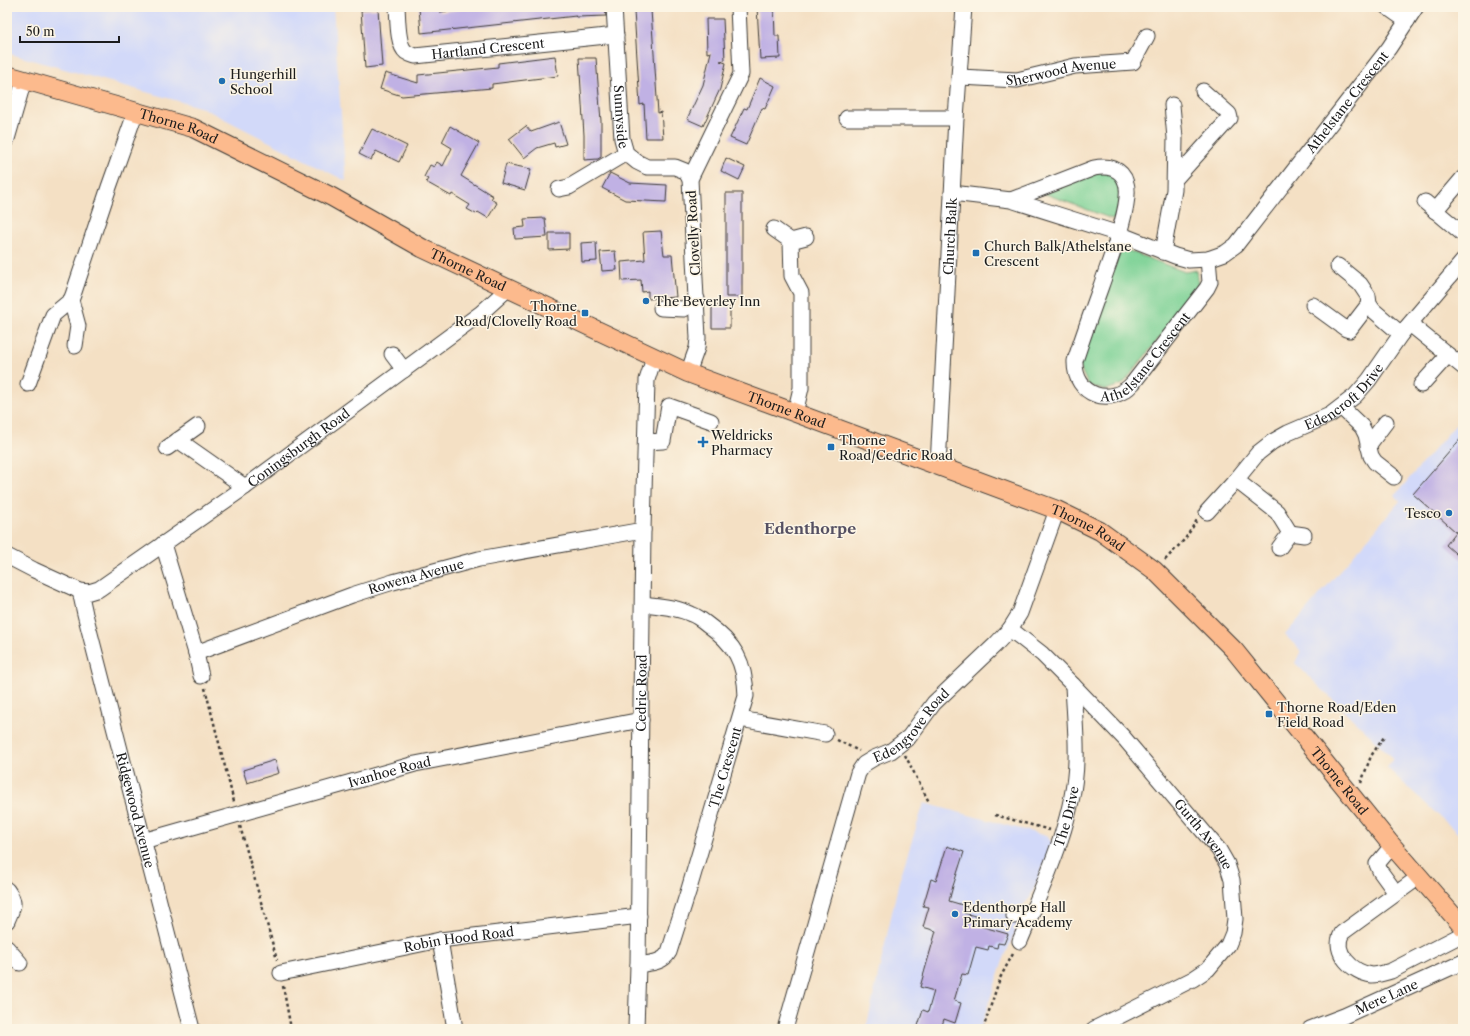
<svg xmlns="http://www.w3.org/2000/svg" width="1470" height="1036" font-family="'Libre Caslon Text',serif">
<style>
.built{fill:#d2d9f9}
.green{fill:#7dd296;stroke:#4c7759}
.building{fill:#c0b1e4}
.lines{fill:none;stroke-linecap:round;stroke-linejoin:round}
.minor-casing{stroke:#3c3935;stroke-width:17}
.major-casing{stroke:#3c3935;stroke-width:20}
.path{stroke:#3c3935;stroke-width:2.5;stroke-dasharray:3 3;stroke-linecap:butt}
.minor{stroke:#fff;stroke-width:15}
.major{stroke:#fcba8d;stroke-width:18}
.poi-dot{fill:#1f6fb2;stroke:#fcf5e5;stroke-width:1.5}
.labels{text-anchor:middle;stroke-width:3;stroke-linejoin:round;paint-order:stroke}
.street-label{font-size:13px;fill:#1c1c1c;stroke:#fcf5e5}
.poi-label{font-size:13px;fill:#1c1c1c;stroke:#fcf5e5;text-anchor:start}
.quarter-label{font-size:15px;font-weight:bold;fill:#555062;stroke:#fcf5e5}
</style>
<rect width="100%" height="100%" fill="#fcf5e5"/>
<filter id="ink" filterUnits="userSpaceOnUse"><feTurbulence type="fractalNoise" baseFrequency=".025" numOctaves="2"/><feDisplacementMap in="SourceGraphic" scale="8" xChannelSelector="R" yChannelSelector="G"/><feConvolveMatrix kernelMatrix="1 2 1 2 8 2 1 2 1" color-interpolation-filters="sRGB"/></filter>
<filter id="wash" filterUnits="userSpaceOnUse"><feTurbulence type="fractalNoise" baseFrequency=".012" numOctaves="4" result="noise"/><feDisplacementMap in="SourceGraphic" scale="16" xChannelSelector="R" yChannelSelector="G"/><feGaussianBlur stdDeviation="0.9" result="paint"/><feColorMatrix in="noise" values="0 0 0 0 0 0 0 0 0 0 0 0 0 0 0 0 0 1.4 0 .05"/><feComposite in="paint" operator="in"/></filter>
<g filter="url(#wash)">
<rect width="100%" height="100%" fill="#f4e0c4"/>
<path class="built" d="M7 7H333L346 181 203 108 7 53Z
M1463 416V838L1387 768 1393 758 1295 663 1301 651 1285 635 1400 501 1395 495Z
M924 803 1047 836 1053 844 1030 898 1019 909 1020 920 1003 961 980 1029H866L899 881Z"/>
<path class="green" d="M1097 172 1111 173 1121 182 1119 217 1112 219 1043 193Z
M1124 249 1185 272 1196 270 1198 283 1197 290 1123 384 1106 390 1088 385 1079 365 1120 251Z"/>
<g id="blocks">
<path class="building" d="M431 7H439L440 12 479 7H605L606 16 577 17 576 16 421 33 419 8Z
M757 7H774L775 36H779L780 58 760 59Z
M378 9 382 66 365 68 361 10Z
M651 10 658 113 661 112 663 138H646L644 104 640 105 634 11Z
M706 19H723L725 60 720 61 726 63 720 89 703 126 687 119 703 85 711 52 707 53Z
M555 56 558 76 492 84V88L402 96 380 89 385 73 418 83V75L498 67V63Z
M579 58H596L601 121V157L598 159 584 160V135Z
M760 78 775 86 765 109 762 108 746 145 730 138 744 108 747 109Z
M559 122 566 144 555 147 554 143 537 148 524 158 509 139 526 126 531 132Z
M450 126 479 143 461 176 493 196 491 199 497 203 488 218 478 212 476 214 467 209 470 205 452 194 451 196 426 182 428 179 424 177 430 165 434 167 437 162 443 166 452 148 442 142Z
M372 129 407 146 399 162 376 151 371 160 359 154Z
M726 158 745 167 739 180 721 171Z
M506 164 531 169 525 190 501 183Z
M610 173 630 183 667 185 666 202 625 200 602 188Z
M726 193H742V297H726Z
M545 218 547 237 515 239 514 228 525 227 524 219Z
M661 231 664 255H672L676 297 648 299V291L642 292 641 280 622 281 621 262 645 260 643 232Z
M549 233H569V249L549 250Z
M596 242 597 261 582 262 581 243Z
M615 251 617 270 602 271 600 252Z
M712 306H730V328H712Z
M1463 436V560L1446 545 1456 532 1413 494Z
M275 760 279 773 247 783 243 770Z
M947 846 964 852 953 886 949 901 966 906 964 913 975 916 973 924 1008 934 1004 944 998 943 997 948 989 946 988 950 976 947 968 975 962 974 954 1001 961 1003 955 1023 944 1019 941 1029H917L923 1010 928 1012 934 991 920 987 936 931 923 927 929 907 923 906 931 879 936 881Z"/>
</g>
</g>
<g filter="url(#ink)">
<use href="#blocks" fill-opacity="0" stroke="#3c3935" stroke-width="1"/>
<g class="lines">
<defs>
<g id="minor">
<path id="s1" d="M397 7C398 18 397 45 406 52 409 54 412 55 415 56L616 35"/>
<path id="s2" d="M614 7 622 139 626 153 637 162 647 167H675L685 171 690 179"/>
<path d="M1387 7 1407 21"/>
<path id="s3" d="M960 77 1017 80 1075 66 1133 62 1147 36"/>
<path d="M847 118H956"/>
<path d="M7 139 24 80"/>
<path d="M1175 179 1230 118 1229 114 1203 91"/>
<path d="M559 189 569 187 626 153"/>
<path id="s4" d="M952 193 1011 200 1119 234 1175 256 1189 260 1208 259 1225 253 1236 245 1389 48 1416 7"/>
<path id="s5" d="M1011 200 1094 168C1107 165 1122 168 1126 183 1133 203 1108 265 1101 286 1092 311 1083 336 1075 361 1074 396 1111 408 1133 383L1207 288 1210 282 1208 259"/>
<path d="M1425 202 1463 234"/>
<path d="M1435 211 1463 178"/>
<path d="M774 229 791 241 806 237"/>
<path d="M791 241 792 276 801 293V388L795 413"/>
<path d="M1163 252 1174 190 1175 138 1172 105"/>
<path d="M1338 266 1360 284 1368 296 1369 304 1373 310 1401 334"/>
<path d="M71 300 78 326 75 346"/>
<path d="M1313 305 1346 329 1349 330 1369 304"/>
<path d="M661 308 684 309 697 299"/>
<path d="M1410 324 1463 367"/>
<path d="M392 354 404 370"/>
<path d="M688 373 697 348 698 338 690 179 741 74 738 7"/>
<path d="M28 384 53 315 71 300 73 295 109 187 136 111"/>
<path d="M1421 385 1448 355"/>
<path d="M1341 407 1362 427 1366 435 1371 456 1375 462 1394 477"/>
<path d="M178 440 245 487"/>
<path d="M646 442 663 441 669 406 711 421"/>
<path d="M1368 446 1386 422"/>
<path d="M167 448 198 426"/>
<path id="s6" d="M938 466 956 118 964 7"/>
<path d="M1236 480 1277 512 1282 520 1290 533"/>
<path id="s7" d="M1207 512 1236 480 1258 453 1272 442 1288 433 1330 415 1355 396 1369 380 1401 334 1463 261"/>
<path d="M163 544 196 653 201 676"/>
<path d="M1279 548 1290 533 1304 535"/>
<path id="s8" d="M7 556 34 570 80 591 89 592 99 589 245 487 481 313 502 294 505 287"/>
<path id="s9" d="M80 591 85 614 192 1029"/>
<path id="s10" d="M1010 629 1042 654 1073 685 1124 738 1219 850 1227 864 1232 880 1235 919 1233 933 1228 945 1208 969 1193 979 1094 1029"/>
<path id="s11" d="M196 653 352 595 393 582 479 559 643 530"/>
<path d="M740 719 825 734"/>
<path id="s12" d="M143 841 415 764 641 720"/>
<path d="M1392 846 1377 864 1380 871 1396 893"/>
<path d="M1419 877 1342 933C1331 952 1353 973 1372 975 1378 975 1384 973 1391 971L1463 934"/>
<path d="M7 890C17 904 13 906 7 921"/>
<path d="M1014 916 1032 911"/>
<path d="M440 940 455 1029"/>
<path id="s13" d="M1020 941C1042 888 1075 819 1076 761 1077 736 1074 710 1073 685"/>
<path d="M7 948 20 963"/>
<path id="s14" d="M638 965C650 963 663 963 669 952L689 889 746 696C745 662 735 644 707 624 702 620 697 616 691 614 676 607 659 606 643 604"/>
<path id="s15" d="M281 973 440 940 639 916"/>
<path id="s16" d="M636 1029 638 965 643 530 647 380 654 358"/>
<path id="s17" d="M785 1029 858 773 864 764 874 758 891 751 909 737 934 703 995 645 1010 629 1020 613 1057 510"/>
<path id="s18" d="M1310 1029 1344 1016 1463 962"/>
</g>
<g id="major">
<path id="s19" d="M7 75 193 128 332 197 422 248 688 373 1057 510 1100 531 1154 570 1234 650 1389 842 1463 927"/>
</g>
</defs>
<use href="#minor" class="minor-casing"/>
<use href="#major" class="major-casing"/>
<path class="path" d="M1165 560 1185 539 1197 520
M205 688 234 802
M837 740 859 751
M905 755 929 802
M1361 783 1371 756 1384 737
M995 815 1050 830
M240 826 277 960
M283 986 291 1029
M983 1029 1000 978 1014 952"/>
<use href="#minor" class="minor"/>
<use href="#major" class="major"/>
</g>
</g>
<g class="poi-dot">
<circle cx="222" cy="81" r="4"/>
<rect x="972" y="249" width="8" height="8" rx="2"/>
<circle cx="646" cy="301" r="4"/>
<rect x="581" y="309" width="8" height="8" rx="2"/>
<path d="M701 436h4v4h4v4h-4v4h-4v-4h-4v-4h4z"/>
<rect x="827" y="443" width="8" height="8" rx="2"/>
<circle cx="1449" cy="513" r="4"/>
<rect x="1265" y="710" width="8" height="8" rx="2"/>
<circle cx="955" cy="914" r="4"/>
</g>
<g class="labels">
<g class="street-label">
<text dy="5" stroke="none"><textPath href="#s1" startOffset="130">Hartland Crescent</textPath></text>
<text dy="5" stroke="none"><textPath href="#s3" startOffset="102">Sherwood Avenue</textPath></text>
<text dy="5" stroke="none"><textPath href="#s4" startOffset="479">Athelstane Crescent</textPath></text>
<text dy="5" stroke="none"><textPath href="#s2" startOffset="110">Sunnyside</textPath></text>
<text dy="5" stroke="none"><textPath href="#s19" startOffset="179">Thorne Road</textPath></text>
<text transform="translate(693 233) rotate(-93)" y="5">Clovelly Road</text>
<text dy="5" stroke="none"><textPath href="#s6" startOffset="230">Church Balk</textPath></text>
<text dy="5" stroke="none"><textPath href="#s19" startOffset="503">Thorne Road</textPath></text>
<text dy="5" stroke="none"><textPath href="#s5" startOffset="424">Athelstane Crescent</textPath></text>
<text dy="5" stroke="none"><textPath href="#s7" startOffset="182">Edencroft Drive</textPath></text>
<text dy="5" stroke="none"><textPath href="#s19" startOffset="851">Thorne Road</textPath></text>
<text dy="5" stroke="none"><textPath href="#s8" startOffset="345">Coningsburgh Road</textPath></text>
<text dy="5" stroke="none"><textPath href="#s19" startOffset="1175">Thorne Road</textPath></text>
<text dy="5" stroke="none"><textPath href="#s11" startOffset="233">Rowena Avenue</textPath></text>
<text dy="5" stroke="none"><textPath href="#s16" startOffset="336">Cedric Road</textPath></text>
<text dy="5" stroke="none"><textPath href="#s17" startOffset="339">Edengrove Road</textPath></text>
<text dy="5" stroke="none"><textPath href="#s14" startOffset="228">The Crescent</textPath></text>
<text dy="5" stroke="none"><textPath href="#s12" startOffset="256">Ivanhoe Road</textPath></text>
<text dy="5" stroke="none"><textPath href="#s19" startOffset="1535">Thorne Road</textPath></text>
<text dy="5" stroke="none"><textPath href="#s9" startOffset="226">Ridgewood Avenue</textPath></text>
<text dy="5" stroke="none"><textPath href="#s13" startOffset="133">The Drive</textPath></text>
<text dy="5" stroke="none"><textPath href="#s10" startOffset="283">Gurth Avenue</textPath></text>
<text dy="5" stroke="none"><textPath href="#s15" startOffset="181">Robin Hood Road</textPath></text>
<text dy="5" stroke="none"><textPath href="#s18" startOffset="83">Mere Lane</textPath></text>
</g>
<g class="poi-label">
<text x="230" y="79">Hungerhill<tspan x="230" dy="15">School</tspan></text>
<text x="984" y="251">Church Balk/Athelstane<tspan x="984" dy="15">Crescent</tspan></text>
<text x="654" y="306">The Beverley Inn</text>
<text x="577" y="311" text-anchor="end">Thorne<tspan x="577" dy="15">Road/Clovelly Road</tspan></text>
<text x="711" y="440">Weldricks<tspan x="711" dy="15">Pharmacy</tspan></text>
<text x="839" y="445">Thorne<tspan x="839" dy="15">Road/Cedric Road</tspan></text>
<text x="1441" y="518" text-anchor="end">Tesco</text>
<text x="1277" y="712">Thorne Road/Eden<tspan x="1277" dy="15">Field Road</tspan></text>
<text x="963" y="912">Edenthorpe Hall<tspan x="963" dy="15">Primary Academy</tspan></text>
</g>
<g class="quarter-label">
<text x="810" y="534">Edenthorpe</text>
</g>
</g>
<rect width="1470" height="1036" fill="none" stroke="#fcf5e5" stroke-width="24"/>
<path d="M20 36v6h99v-6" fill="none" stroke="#1c1c1c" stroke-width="2"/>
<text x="26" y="36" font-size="12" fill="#1c1c1c" stroke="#fcf5e5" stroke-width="3" paint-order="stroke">50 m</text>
</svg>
